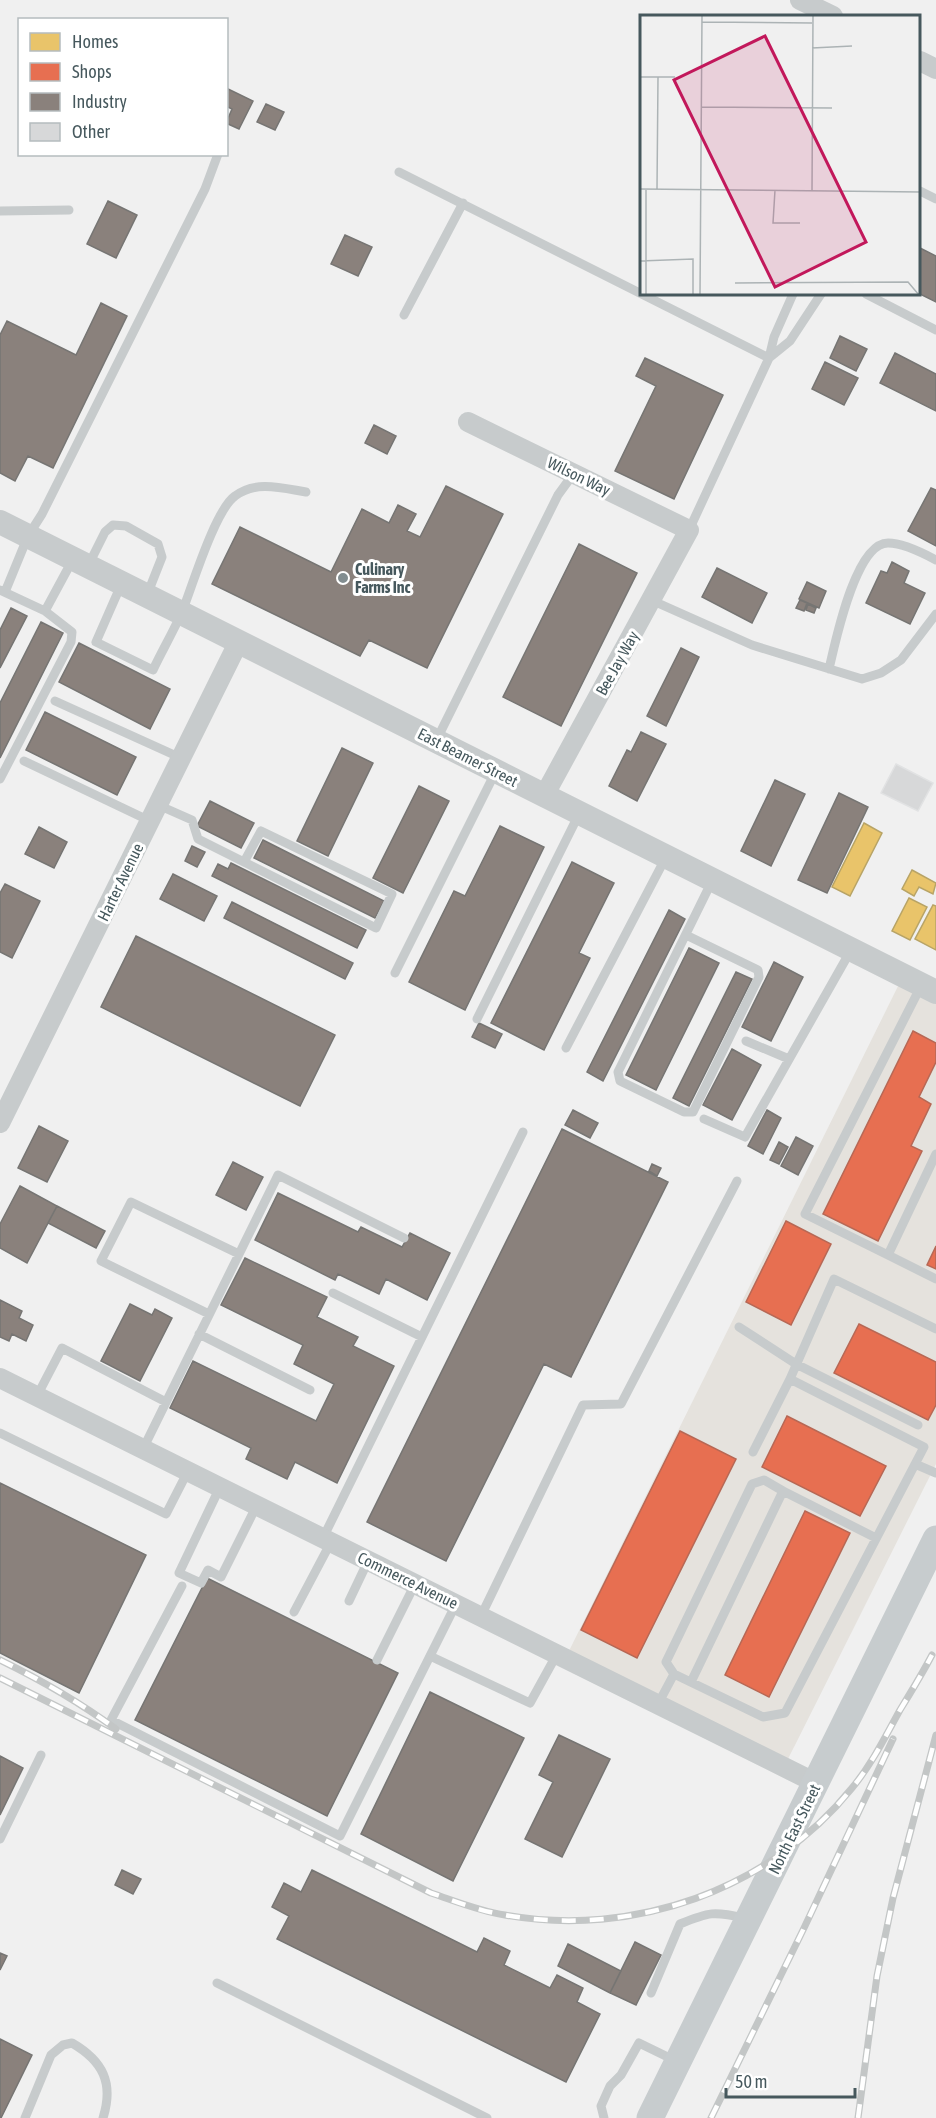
<svg xmlns="http://www.w3.org/2000/svg" width="936" height="2118" font-family="'Asap Condensed',sans-serif">
<style>
.commercial{fill:#e5e2dd}
.homes{fill:#e9c46a;stroke:#b8a466;stroke-width:1.5}
.shops{fill:#e76f51;stroke:#b76855;stroke-width:1.5}
.industry{fill:#8a817c;stroke:#767573;stroke-width:1.5}
.building{fill:#d7d8d9;stroke:#e1e2e3;stroke-width:1.5}
.lines{fill:none;stroke-linecap:round;stroke-linejoin:round}
.service{stroke:#c7cbcc;stroke-width:9}
.minor{stroke:#c7cbcc;stroke-width:20}
.tertiary{stroke:#c7cbcc;stroke-width:24}
.secondary{stroke:#c7ccce;stroke-width:27}
.rail-casing{stroke:#c3c6c6;stroke-width:7}
.rail{stroke:#fff;stroke-width:4.5;stroke-dasharray:14;stroke-linecap:butt}
.poi-dot{fill:#828d90;stroke:#fff;stroke-width:2}
.labels{text-anchor:middle;stroke-width:6;stroke-linejoin:round;paint-order:stroke}
.street-label{font-size:16px;fill:#46585d;stroke:#fff}
.poi-label{font-size:16px;font-weight:bold;fill:#46585d;stroke:#fff;text-anchor:start}
.inset-road{fill:none;stroke:#acb3b5;stroke-width:1.5}
.view{fill:#c2185b;fill-opacity:0.15;stroke:#c2185b;stroke-width:3}
.inset-edge{fill:none;stroke:#46585d;stroke-width:3}
</style>
<rect width="100%" height="100%" fill="#f0f0f0"/>
<path class="commercial" d="M903 976 936 992V1464L783 1769 565 1659Z"/>
<path class="homes" d="M864 823 882 833 850 896 832 887Z
M912 870 936 883 933 894 919 887 914 896 902 889Z
M909 898 927 907 910 940 892 931Z
M933 905 936 906V950L915 939Z"/>
<path class="shops" d="M913 1031 936 1043V1062L919 1097 931 1104 911 1146 922 1151 878 1241 823 1214Z
M786 1221 831 1244 791 1325 746 1302Z
M936 1246V1269L927 1265Z
M859 1324 936 1362V1405L928 1420 834 1373Z
M787 1416 886 1466 860 1516 762 1467Z
M680 1431 736 1459 637 1658 581 1630Z
M805 1511 850 1533 769 1697 725 1675Z"/>
<path class="industry" d="M226 88 253 101 239 129 226 123 232 109 226 106Z
M266 104 284 112 275 130 257 122Z
M108 201 137 215 116 258 87 244Z
M345 235 372 247 358 276 331 264Z
M920 248 936 256V302L920 294Z
M101 303 127 316 53 468 28 456 15 481 0 473V335L7 321 76 355Z
M840 336 867 349 856 371 830 358Z
M895 353 936 374V411L880 383Z
M645 358 723 395 674 499 615 471 656 386 636 376Z
M825 362 858 378 844 405 812 389Z
M374 425 396 436 387 454 365 443Z
M446 486 503 514 427 668 369 640 360 656 212 584 240 527 331 572 362 509 389 523 398 505 416 514 407 531 420 537Z
M931 488 936 490V546L908 531Z
M579 544 637 573 561 726 503 697Z
M892 562 909 571 904 583 925 593 910 624 866 603 881 571 887 573Z
M717 568 767 593 752 623 702 597Z
M807 582 826 591 819 608 799 599Z
M800 600 807 603 804 611 796 608Z
M808 604 816 608 814 613 806 610Z
M11 608 27 616 0 668V630Z
M41 622 63 633 0 758V703Z
M79 643 170 689 150 729 59 682Z
M681 648 699 657 666 726 647 716Z
M45 712 136 757 117 795 26 750Z
M641 732 666 744 637 801 609 786 627 750 631 752Z
M342 748 373 763 328 856 297 841Z
M775 780 805 794 771 866 741 851Z
M419 786 449 801 403 893 373 878Z
M839 793 868 807 827 893 798 880Z
M210 801 254 823 241 848 197 826Z
M500 826 544 847 465 1010 409 982 454 891 465 896Z
M39 827 67 842 54 868 25 854Z
M263 840 384 901 375 918 254 858Z
M192 846 205 852 197 867 185 861Z
M572 862 614 883 579 953 590 958 544 1050 491 1023Z
M231 863 366 930 357 948 212 876 218 864 228 869Z
M173 874 217 896 204 921 160 899Z
M5 884 40 901 12 958 0 952V893Z
M232 902 353 963 345 979 224 918Z
M669 910 685 919 603 1081 587 1072Z
M136 936 335 1035 300 1106 101 1007Z
M689 948 719 963 656 1090 626 1075Z
M774 962 803 977 771 1041 742 1027Z
M736 972 752 979 689 1106 673 1098Z
M479 1023 502 1034 495 1048 472 1037Z
M732 1049 761 1065 732 1120 703 1105Z
M573 1110 598 1123 590 1138 565 1125Z
M767 1110 781 1118 763 1154 748 1146Z
M39 1126 68 1141 47 1182 18 1168Z
M562 1129 668 1182 571 1377 544 1364 446 1561 367 1522Z
M796 1137 813 1146 798 1175 781 1166Z
M779 1142 788 1147 779 1164 770 1160Z
M233 1162 263 1177 246 1210 216 1195Z
M652 1164 661 1168 657 1176 649 1171Z
M20 1186 57 1206 27 1263 0 1248V1224Z
M278 1193 358 1232 361 1227 402 1247 410 1233 450 1253 427 1300 386 1279 379 1294 338 1274 335 1280 255 1240Z
M57 1206 105 1231 96 1248 48 1223Z
M245 1258 327 1297 317 1317 358 1337 353 1346 394 1366 337 1483 295 1462 287 1479 246 1459 251 1448 170 1408 193 1361 316 1421 334 1384 294 1364 303 1345 221 1305Z
M0 1300 22 1311 19 1318 33 1325 26 1341 12 1334 9 1341 0 1337Z
M130 1304 152 1315 155 1309 172 1318 140 1381 101 1361Z
M0 1483 146 1555 79 1693 0 1653Z
M207 1578 398 1673 327 1816 135 1720Z
M430 1692 524 1738 453 1881 361 1834Z
M559 1735 610 1759 562 1857 525 1839 553 1782 539 1775Z
M0 1756 23 1768 0 1815Z
M122 1870 141 1879 133 1894 115 1885Z
M312 1870 477 1952 484 1938 510 1951 504 1965 550 1988 557 1975 583 1988 577 2002 600 2014 566 2082 277 1939 289 1916 272 1907 284 1883 301 1892Z
M635 1942 661 1955 636 2005 610 1993Z
M568 1944 621 1971 610 1993 558 1966Z
M0 1953 7 1956 0 1970Z
M0 2039 32 2055 1 2118H0Z"/>
<path class="building" d="M896 764 933 783 918 811 881 793Z"/>
<g class="lines">
<path class="service" d="M399 172 769 358 689 530
M920 191 936 199
M0 211 69 210
M866 294 936 330
M404 315 463 203
M769 358 790 341 821 294
M769 358 774 337 793 294
M88 566 105 532 113 525 126 526 158 544 162 557 147 595
M121 585 96 642 153 670C162 651 173 632 182 612 192 587 215 510 235 496 256 480 282 488 306 492
M0 590 45 611 72 632 71 642 0 779
M5 592 28 536 42 514 205 189 218 154
M651 600 752 645 862 679 881 673 901 660 936 614
M45 611 72 561
M829 669C835 644 855 543 888 543 903 543 923 553 936 560
M55 701 181 758
M437 739 558 495 574 473
M24 761 150 821
M158 805 192 820 198 839 376 928 392 894 261 831 244 862
M686 935 758 970 759 977 693 1112H684L620 1081 618 1072 712 881
M395 973 496 771
M477 1019 579 814
M746 1041 789 1059
M566 1048 666 857
M704 1119 745 1137 851 950
M936 1154 888 1255 936 1279
M888 1255 805 1214 921 986
M333 1293 422 1337
M209 1314 101 1261 131 1202 239 1254
M739 1327 796 1364 918 1425
M199 1334 310 1390
M790 1379 834 1279 936 1329
M37 1396 62 1348 166 1402
M0 1433 166 1514 188 1471
M143 1449 278 1175 404 1238
M915 1464 936 1473
M220 1487 179 1573 201 1583 208 1570 221 1577 257 1505
M323 1538 523 1132
M182 1586 111 1720 340 1836 456 1604
M349 1601 368 1561
M294 1612 331 1542
M481 1616 583 1405 621 1404 737 1181
M430 1656 530 1703 557 1654
M377 1660 415 1584
M674 1674 666 1662 752 1484 764 1480 783 1491
M691 1682 783 1491 876 1538
M658 1704 674 1674 763 1717 785 1713 924 1447 790 1379 753 1452
M0 1839 41 1755
M217 1983 487 2118
M651 1993 680 1924C709 1912 714 1911 744 1918
M25 2118 51 2055 63 2045 72 2043C103 2061 114 2083 103 2118
M604 2118 601 2106 610 2086 621 2075 639 2043 676 2061"/>
<path class="minor" d="M800 0 833 16
M920 61 936 69
M468 422 689 530 544 796
M0 1123 239 641
M0 1378 816 1783"/>
<path class="tertiary" d="M0 522 936 992"/>
<path class="secondary" d="M650 2118 936 1539"/>
<defs>
<path id="rail" d="M0 1660C41 1680 79 1702 116 1729
M0 1678 431 1893C455 1901 479 1911 505 1915 633 1938 770 1890 852 1788 872 1764 885 1737 900 1710 911 1692 922 1674 932 1655
M711 2118 804 1928 893 1739
M858 2118 877 1976 893 1898 936 1735"/>
</defs>
<use href="#rail" class="rail-casing"/>
<use href="#rail" class="rail"/>
</g>
<circle class="poi-dot" cx="343" cy="578" r="6"/>
<g class="labels">
<g class="street-label">
<text transform="translate(579 476) rotate(26)" y="6">Wilson Way</text>
<text transform="translate(617 663) rotate(-61)" y="6">Bee Jay Way</text>
<text transform="translate(468 757) rotate(27)" y="6">East Beamer Street</text>
<text transform="translate(120 882) rotate(-64)" y="6">Harter Avenue</text>
<text transform="translate(408 1580) rotate(26)" y="6">Commerce Avenue</text>
<text transform="translate(794 1829) rotate(-64)" y="6">North East Street</text>
</g>
<g class="poi-label">
<text x="355" y="575">Culinary<tspan x="355" dy="18">Farms Inc</tspan></text>
</g>
</g>
<g transform="translate(640 15)">
<rect width="280" height="280" fill="#f0f0f0"/>
<path class="inset-road" d="M62 7 172 8M172 33 212 31M0 62H35M62 92 192 93M0 174 281 177M17 174 18 62M135 175 133 208H160M172 176 173 0M0 246 53 244V280M95 268 268 267 279 280M6 280V174M60 280 62 0"/>
<path class="view" d="M125 21 226 227 135 272 34 65Z"/>
<rect width="280" height="280" class="inset-edge"/>
</g>
<rect x="18" y="18" width="210" height="138" fill="#ffffff" stroke="#b5bcbe" stroke-width="1.5"/>
<rect x="30" y="33" width="30" height="18" fill="#e9c46a" stroke="#b5bcbe" stroke-width="1.5"/>
<text x="72" y="48" font-size="18" fill="#46585d">Homes</text>
<rect x="30" y="63" width="30" height="18" fill="#e76f51" stroke="#b5bcbe" stroke-width="1.5"/>
<text x="72" y="78" font-size="18" fill="#46585d">Shops</text>
<rect x="30" y="93" width="30" height="18" fill="#8a817c" stroke="#b5bcbe" stroke-width="1.5"/>
<text x="72" y="108" font-size="18" fill="#46585d">Industry</text>
<rect x="30" y="123" width="30" height="18" fill="#d7d8d9" stroke="#b5bcbe" stroke-width="1.5"/>
<text x="72" y="138" font-size="18" fill="#46585d">Other</text>
<path d="M726 2088v9h129v-9" fill="none" stroke="#46585d" stroke-width="3"/>
<text x="735" y="2088" font-size="18" fill="#46585d" stroke="#ffffff" stroke-width="4.5" paint-order="stroke">50 m</text>
</svg>
